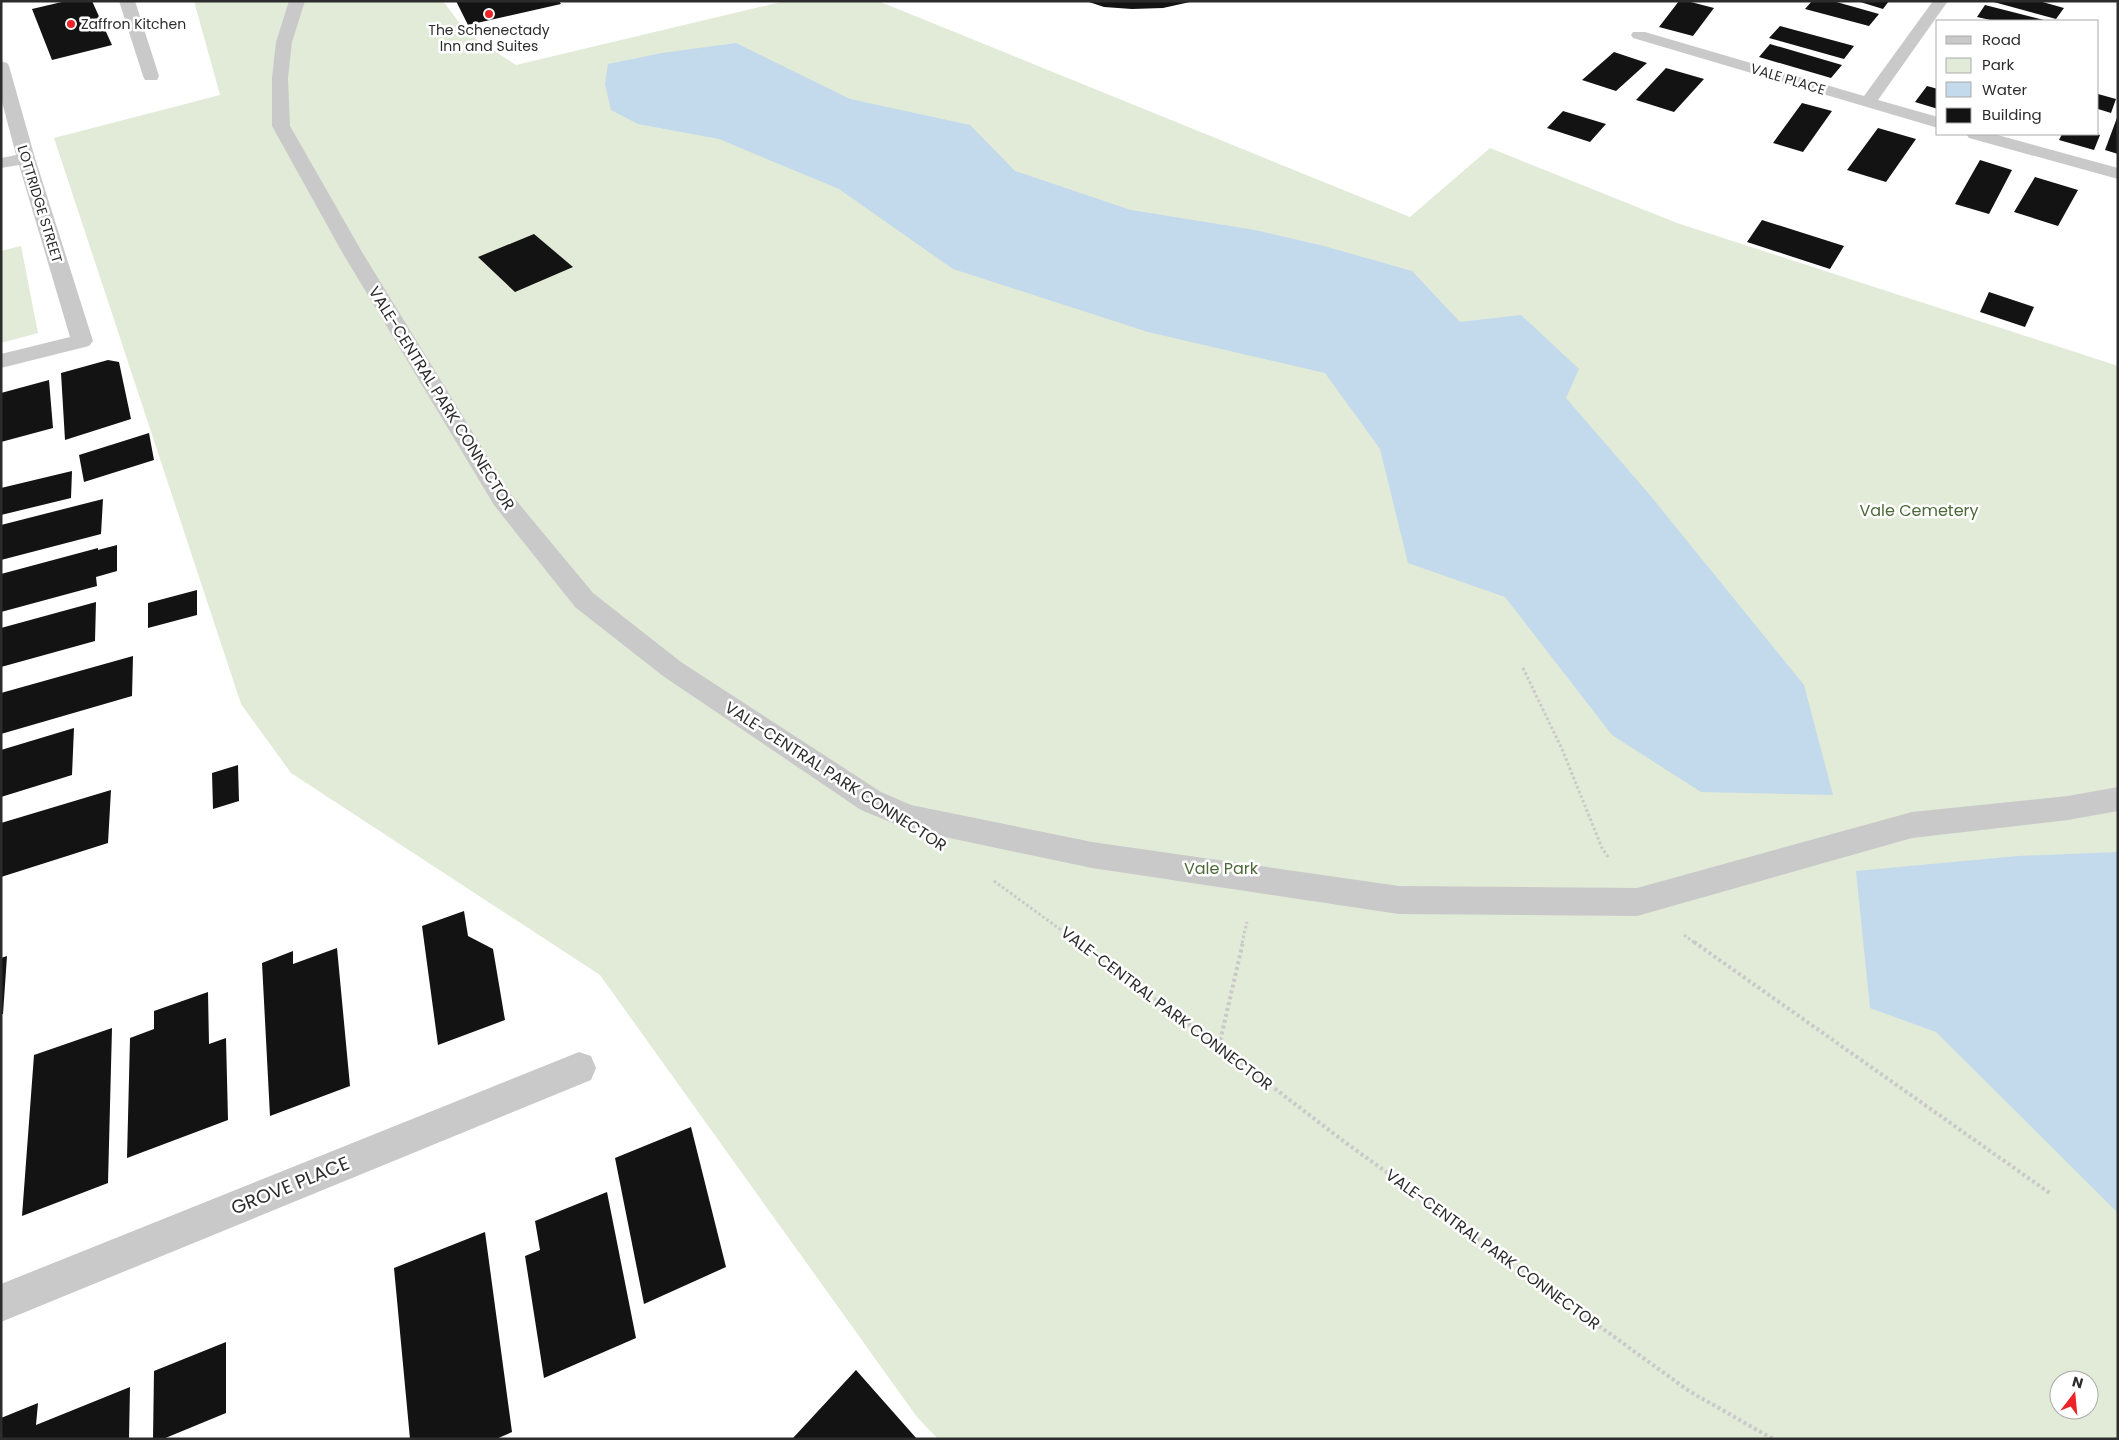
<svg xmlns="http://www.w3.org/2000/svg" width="2119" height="1440" font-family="Poppins,sans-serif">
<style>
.green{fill:#e1ebd8;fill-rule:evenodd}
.water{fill:#c3d9ec}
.building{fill:#131313}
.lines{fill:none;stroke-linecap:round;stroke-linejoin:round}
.path-far1{stroke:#c9c9c9;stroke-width:3;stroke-dasharray:2.5 2.5;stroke-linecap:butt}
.path{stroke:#c9c9c9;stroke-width:4;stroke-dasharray:3 3;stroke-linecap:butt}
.lane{fill:#c9c9c9;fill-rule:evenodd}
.street{fill:#c9c9c9;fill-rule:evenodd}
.poi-dot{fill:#ec2427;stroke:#fff;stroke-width:2}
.labels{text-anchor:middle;stroke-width:5;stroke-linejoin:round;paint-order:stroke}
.far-poi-label{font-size:14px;fill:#2c2c2c;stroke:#fff;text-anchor:start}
.far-street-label{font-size:14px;fill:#2c2c2c;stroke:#fff}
.street-label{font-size:16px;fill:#2c2c2c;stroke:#fff}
.park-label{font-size:16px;fill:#4c6938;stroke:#fff}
.near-street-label{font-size:19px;fill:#2c2c2c;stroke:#fff}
</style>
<rect width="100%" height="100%" fill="#fff"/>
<path class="green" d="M194 1H443L467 33 516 65 785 1H878L1410 217 1490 148 1677 223 2118 366V1439H938L917 1417 600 975 291 773 241 704 54 138 220 95ZM2059 1380H2089V1410H2059Z
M21 246 38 333 1 343V251Z"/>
<path class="water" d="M736 43 850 99 970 125 1015 171 1131 210 1255 230 1324 246 1412 271 1460 322 1521 315 1579 369 1566 398 1649 494 1804 685 1833 795 1701 792 1612 735 1505 597 1408 563 1380 449 1325 373 1148 332 953 269 839 189 719 139 638 124 611 110 605 84 608 64 662 53Z
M2118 852V1213L1936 1032 1870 1008 1856 871 2018 856Z"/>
<path class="building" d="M66 1H92L112 45 52 60 32 9Z
M456 1H559L561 4 468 25Z
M1086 1H1190V2L1163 8 1132 9 1104 7Z
M1679 1H1687L1714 8 1693 36 1659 27Z
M1812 1H1833L1879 14 1869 26 1805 9Z
M1857 1H1889L1883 9Z
M1990 1H2039L2064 8 2056 19Z
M1985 5 2048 21H1995L1977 17Z
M1780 26 1854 46 1844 59 1769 38Z
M1770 44 1842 65 1831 78 1759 57Z
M1614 52 1647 63 1616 91 1582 80Z
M1666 68 1704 79 1674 112 1636 100Z
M1927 86 1938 89V109L1915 102Z
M2098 94 2116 99 2111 113 2098 109Z
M1802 103 1832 111 1803 152 1773 143Z
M1563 111 1606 124 1590 142 1547 128Z
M2118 115V154L2105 150Z
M1878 128 1916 139 1886 182 1847 170Z
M2062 134H2096L2100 135 2094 150 2059 140Z
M1980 160 2012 170 1989 214 1955 204Z
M2035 177 2078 190 2058 226 2014 212Z
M1762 220 1844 246 1830 269 1747 242Z
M534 234 573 267 515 292 478 257Z
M1989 292 2034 307 2025 327 1980 312Z
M108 360 119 362 131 419 65 440 61 373Z
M49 380 53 428 1 442V393Z
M149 433 154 460 84 482 79 455Z
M72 471 71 498 1 515V488Z
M103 499 101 534 1 560V525Z
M117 545V571L96 577 97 586 1 612V574L98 548V550Z
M197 590V615L148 628V603Z
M96 602 95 641 1 667V628Z
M133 656 132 696 1 734V693Z
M74 728 72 775 1 797V750Z
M238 765 239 801 213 809 212 773Z
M111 790 108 843 1 877V823Z
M464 911 468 936 493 949 505 1020 438 1045 422 926Z
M337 948 350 1086 270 1116 262 963 293 951V964Z
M7 956 3 1014H1V958Z
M208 992 209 1044 226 1038 228 1120 127 1158 130 1038 154 1029V1011Z
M112 1028 108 1183 22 1216 34 1055Z
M691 1127 726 1267 644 1304 615 1158Z
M607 1192 636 1338 544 1378 525 1256 540 1250 535 1221Z
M485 1232 512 1432 496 1439H410L394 1268Z
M226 1342V1413L163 1439H153L154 1371Z
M856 1370 917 1439H794L793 1438Z
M130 1387 129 1439H1V1418L38 1403 36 1425Z"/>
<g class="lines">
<path class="path-far1" d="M1523 668 1562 749 1602 848 1608 857
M994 881 1079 943
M1684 935 1695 943
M1242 943 1247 922"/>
<path class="path" d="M1077 942 1219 1046 1346 1143 1689 1391 1773 1439
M1694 942 2051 1194
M1219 1046 1243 942"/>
<path class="lane" d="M119 1H135L159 76 157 80H145L143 76Z
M289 1H305L292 42 288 78 290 126 362 252 510 493 593 593 681 662 881 792 911 805 1092 842 1399 886 1637 888 1912 812 2068 796 2118 787V811L2068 820 1912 838 1637 916 1399 914 1092 868 907 829 861 810 663 676 575 607 494 505 342 252 272 126V78L276 42Z"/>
<path class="street" d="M1933 1H1948L1878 100 1938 117V128L1633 38 1631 35 1633 32H1645L1864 96Z
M1 61 7 63 9 66 35 158 93 341 89 346 1 368V354L70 337 19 165 1 168V158L16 155 1 98Z
M1966 134H1994L2118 168V179L1969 138Z
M579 1052 591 1056 596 1068 591 1080 1 1322V1284Z"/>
</g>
<g class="poi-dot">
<circle cx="489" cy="14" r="5"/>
<circle cx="71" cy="24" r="5"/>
</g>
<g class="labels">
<g class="far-poi-label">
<text x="81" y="29">Zaffron Kitchen</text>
<text x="489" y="35" text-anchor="middle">The Schenectady<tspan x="489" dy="16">Inn and Suites</tspan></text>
</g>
<g class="far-street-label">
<text transform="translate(1788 79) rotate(17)" y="5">VALE PLACE</text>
<text transform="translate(40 204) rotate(73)" y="5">LOTTRIDGE STREET</text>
</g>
<g class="street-label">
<text transform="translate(442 398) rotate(58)" y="6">VALE-CENTRAL PARK CONNECTOR</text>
<text transform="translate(836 776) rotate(33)" y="6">VALE-CENTRAL PARK CONNECTOR</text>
<text transform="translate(1167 1008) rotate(37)" y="6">VALE-CENTRAL PARK CONNECTOR</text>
<text transform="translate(1493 1249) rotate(36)" y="6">VALE-CENTRAL PARK CONNECTOR</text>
</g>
<g class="park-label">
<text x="1919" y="516">Vale Cemetery</text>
<text x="1221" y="874">Vale Park</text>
</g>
<g class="near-street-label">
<text transform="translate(290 1185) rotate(-22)" y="7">GROVE PLACE</text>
</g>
</g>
<rect width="2119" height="1440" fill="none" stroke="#2c2c2c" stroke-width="5"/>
<rect x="1936" y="20" width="162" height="115" fill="#ffffff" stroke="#ababab"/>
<rect x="1946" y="36" width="25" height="8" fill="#c9c9c9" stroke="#ababab"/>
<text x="1982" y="45" font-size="15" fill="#2c2c2c">Road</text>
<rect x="1946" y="58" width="25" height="15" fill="#e1ebd8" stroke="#ababab"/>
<text x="1982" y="70" font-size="15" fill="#2c2c2c">Park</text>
<rect x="1946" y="82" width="25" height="15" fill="#c3d9ec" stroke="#ababab"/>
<text x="1982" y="95" font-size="15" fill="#2c2c2c">Water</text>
<rect x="1946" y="108" width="25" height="15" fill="#131313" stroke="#ababab"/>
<text x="1982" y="120" font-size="15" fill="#2c2c2c">Building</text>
<g transform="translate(2074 1395) rotate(16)"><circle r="24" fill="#ffffff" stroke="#ababab"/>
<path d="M0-4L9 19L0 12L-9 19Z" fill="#ec2427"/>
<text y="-8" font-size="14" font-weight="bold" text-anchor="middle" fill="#2c2c2c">N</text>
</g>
</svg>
